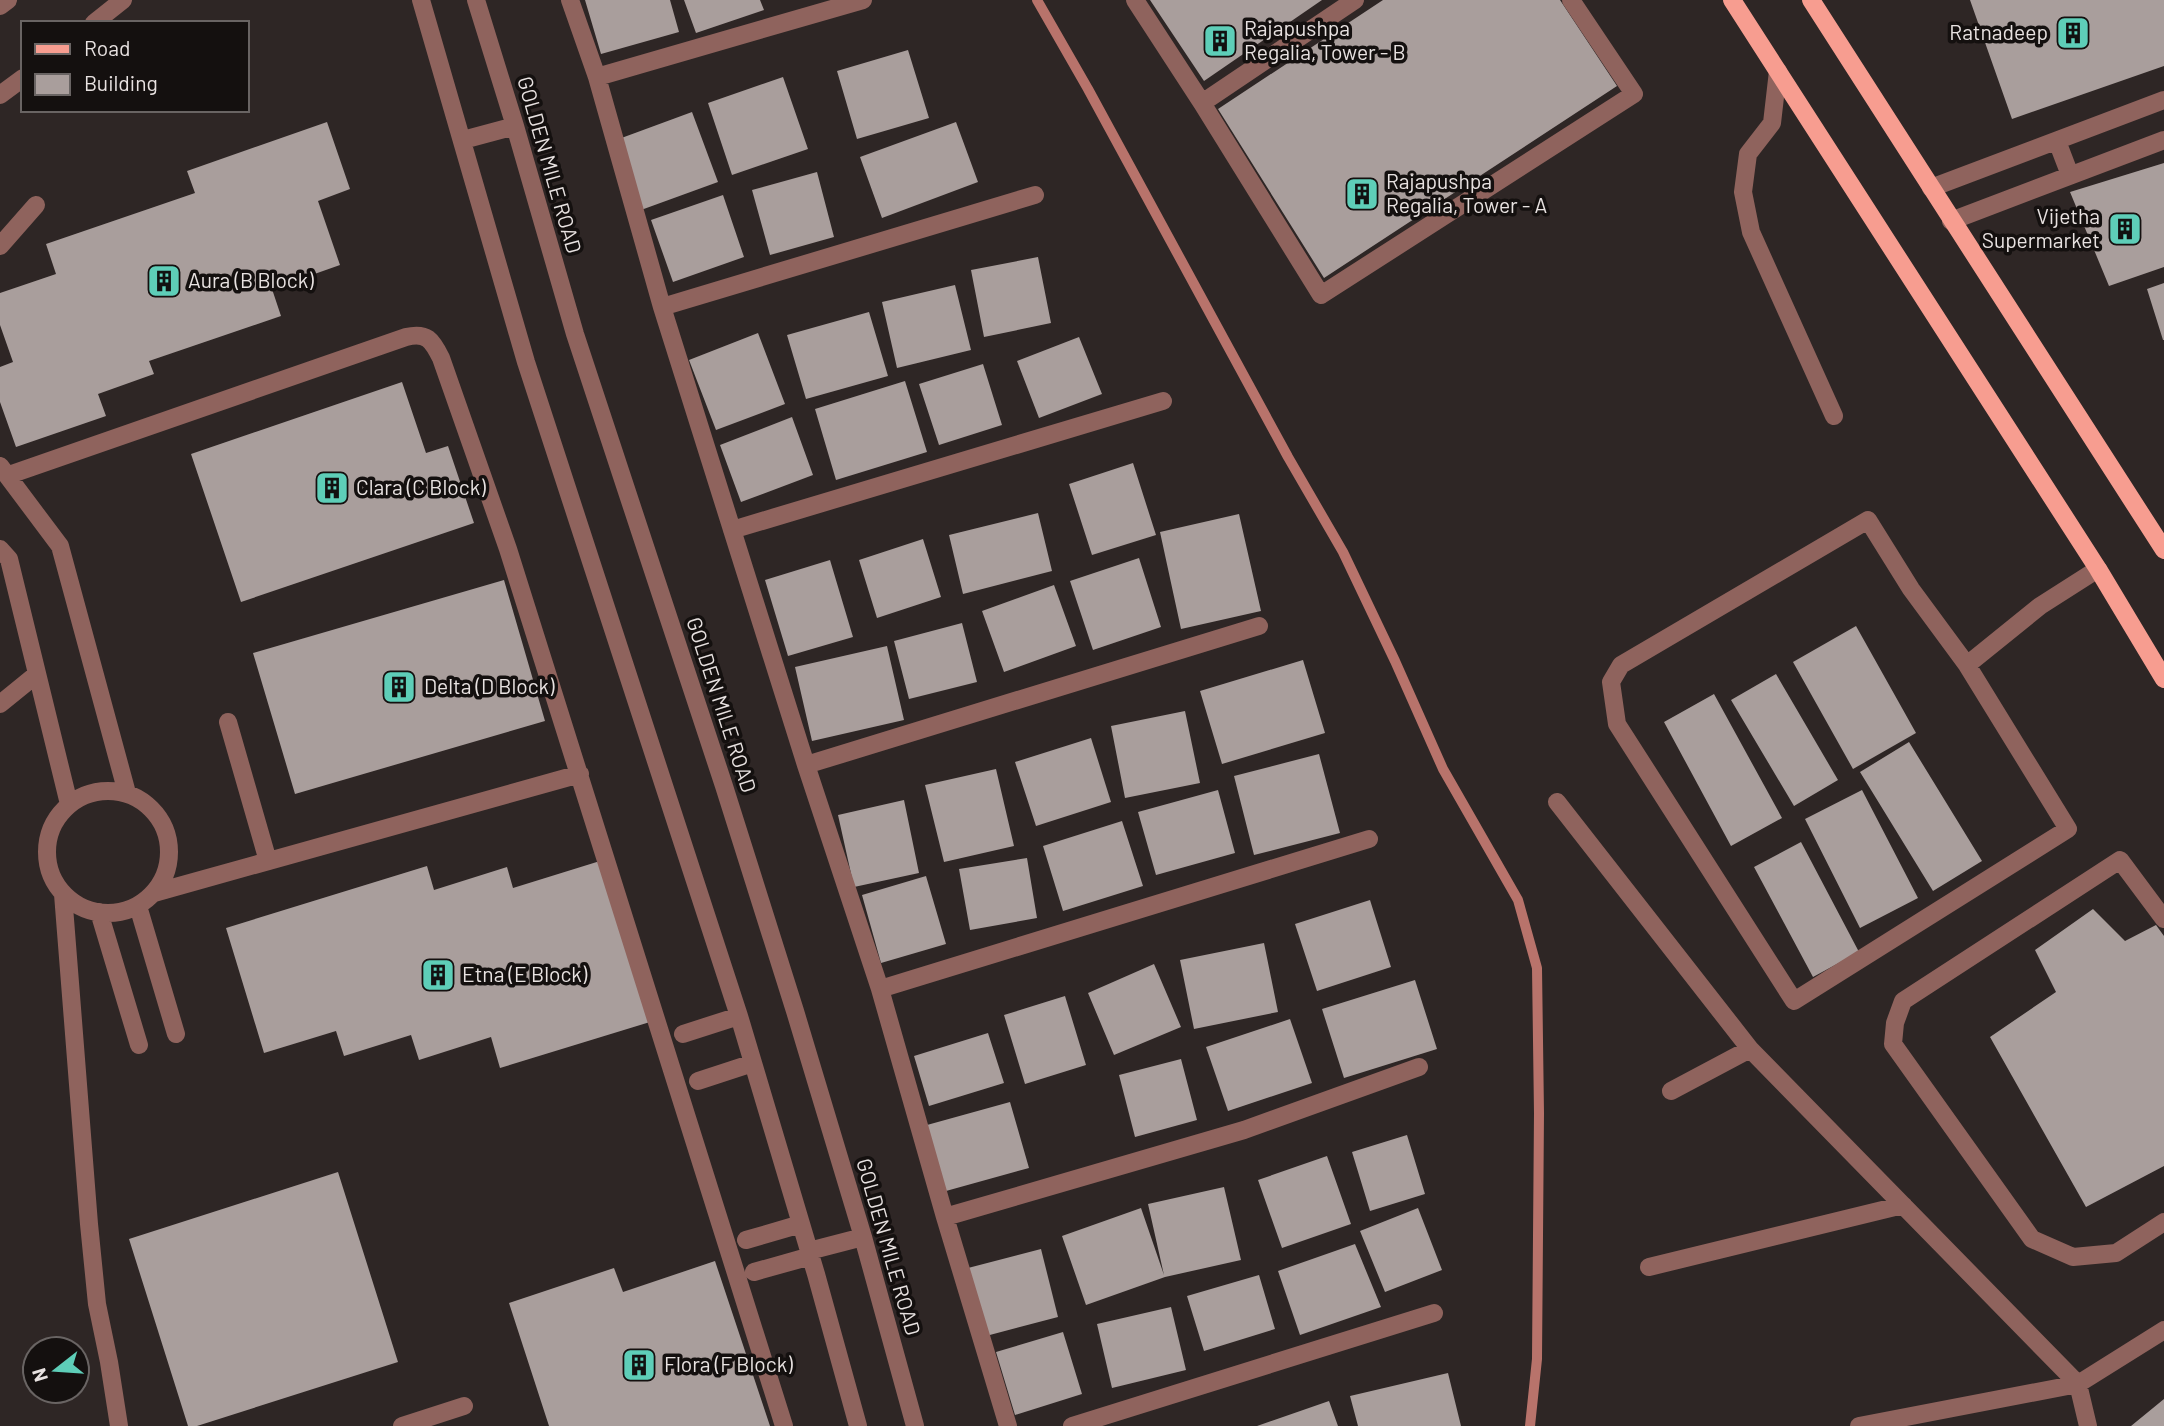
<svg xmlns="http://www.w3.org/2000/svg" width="2164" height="1426" font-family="Barlow,sans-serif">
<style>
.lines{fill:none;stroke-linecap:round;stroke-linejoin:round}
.stream{stroke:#b8736b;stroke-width:10}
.building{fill:#a99e9c}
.minor{stroke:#8f635d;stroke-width:18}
.major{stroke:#f79d90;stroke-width:18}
.labels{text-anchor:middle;stroke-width:7;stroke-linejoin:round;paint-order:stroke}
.poi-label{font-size:21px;fill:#e8e2e1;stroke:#14100f;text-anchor:start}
.street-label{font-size:21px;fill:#e8e2e1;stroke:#14100f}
</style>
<rect width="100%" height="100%" fill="#2e2625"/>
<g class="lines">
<path class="stream" d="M1037 0 1088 89 1288 457 1343 552 1395 661 1443 769 1518 900 1537 968 1539 1113 1537 1359 1530 1426"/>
</g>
<path class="building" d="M585 0H670L679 32 601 54Z
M684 0H760L764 10 696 33Z
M1150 0H1322L1204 81Z
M1383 0H1560L1617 86 1324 278 1218 109Z
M1970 0H2164V66L2012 119Z
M908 50 929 118 857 139 837 71Z
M783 77 808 149 732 175 708 103Z
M692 112 718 182 641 210 616 140Z
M327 122 350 189 318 201 340 265 272 289 281 316 149 361 154 374 98 394 106 416 16 447 0 402V367L13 362 0 325V293L56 274 46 244 195 193 187 171Z
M956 122 978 182 882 218 860 157Z
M2164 163V267L2109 286 2070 192Z
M817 172 834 237 770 255 752 190Z
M723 195 744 257 673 282 651 220Z
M1038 257 1051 323 984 337 971 270Z
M2164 283V340H2163L2147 289Z
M955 285 971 350 897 368 882 302Z
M869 312 888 376 806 399 787 335Z
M758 333 785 404 716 430 689 360Z
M1079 337 1102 394 1039 418 1017 361Z
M983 364 1002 425 939 445 919 384Z
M905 381 927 452 836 480 815 409Z
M402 382 426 453 448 446 474 523 241 602 191 454Z
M792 417 813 475 741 502 720 445Z
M1133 463 1156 535 1092 555 1069 484Z
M1038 513 1052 571 963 594 949 535Z
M1239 514 1261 611 1181 629 1160 532Z
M923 539 941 597 877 618 859 560Z
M1139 558 1161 627 1093 650 1070 581Z
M830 560 853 637 788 656 765 580Z
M504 580 545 721 295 794 253 653Z
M1054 585 1076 646 1004 672 982 611Z
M962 623 977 682 909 699 894 641Z
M1856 626 1916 733 1853 769 1793 662Z
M887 646 904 720 812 741 795 667Z
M1303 660 1325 733 1222 764 1200 691Z
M1776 674 1838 780 1794 806 1731 700Z
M1714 694 1782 818 1731 846 1664 722Z
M1185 711 1200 783 1125 798 1111 726Z
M1091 738 1111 802 1036 826 1015 762Z
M1909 742 1982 861 1933 891 1860 772Z
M1319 754 1340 833 1254 855 1234 776Z
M996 769 1014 846 944 862 925 785Z
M1218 790 1235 853 1156 875 1138 812Z
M1862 790 1918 898 1860 928 1805 819Z
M904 800 919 873 854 887 838 815Z
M1122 821 1143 886 1063 911 1043 846Z
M1801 842 1859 952 1813 977 1754 867Z
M1027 858 1037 918 970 930 959 869Z
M600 861 650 1022 500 1068 491 1037 419 1060 411 1035 344 1056 336 1031 264 1053 226 928 427 866 434 890 507 867 513 888Z
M926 876 946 944 881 963 862 895Z
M1370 900 1391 967 1317 991 1295 924Z
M2093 909 2125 941 2156 925 2164 936V1166L2086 1207 1990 1037 2056 992 2035 950Z
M1264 943 1278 1012 1194 1029 1180 960Z
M1154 964 1181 1027 1114 1055 1088 993Z
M1415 980 1437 1049 1344 1078 1322 1009Z
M1065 996 1086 1065 1025 1084 1004 1015Z
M1290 1019 1312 1083 1228 1111 1206 1047Z
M988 1033 1004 1083 929 1106 914 1056Z
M1181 1059 1197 1120 1135 1137 1119 1075Z
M1010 1102 1029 1168 946 1191 927 1125Z
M1407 1135 1425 1194 1370 1211 1352 1152Z
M1327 1156 1351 1224 1282 1248 1258 1180Z
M338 1172 398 1362 197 1426H188L129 1239Z
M1224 1187 1241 1260 1165 1277 1086 1305 1062 1236 1141 1208 1164 1275 1148 1204Z
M1418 1208 1442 1270 1385 1292 1360 1231Z
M1355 1244 1381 1307 1300 1335 1278 1271Z
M1041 1249 1058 1317 986 1336 968 1268Z
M715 1261 770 1426H549L509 1303 614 1268 623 1292Z
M1259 1275 1275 1329 1204 1351 1187 1296Z
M1171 1307 1186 1370 1112 1388 1097 1324Z
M1063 1332 1082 1394 1015 1415 996 1352Z
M1448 1373 1461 1426H1358L1350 1396Z
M2164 1399V1426H2131Z
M1329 1401 1338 1426H1257Z"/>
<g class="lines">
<path class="minor" d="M421 0 526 362 739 1016 816 1274 858 1426
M476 0 515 126 575 334 724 786 795 1011 863 1237 915 1426
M570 0 597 77 662 307 806 765 880 989 945 1217 1008 1426
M1135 0 1202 103 1355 0
M0 6 8 0
M94 23 123 0
M1778 71 1772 123 1748 154 1743 192 1751 232 1834 416
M597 77 863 0
M0 95 23 78
M1202 103 1321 295 1634 94 1571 0
M463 140 515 126
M2057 141 2070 175
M1931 188 2164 100
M1951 221 2164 140
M0 246 36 205
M662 307 1035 195
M0 466 60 546 127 793
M9 475 406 337C427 332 432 340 441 358L508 549 784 1426
M732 530 1163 401
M0 549 9 559 69 804
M1967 665 2068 829 1794 1001 1617 724 1611 682 1621 665 1868 520 1911 589 1967 665 2040 606 2098 569
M0 704 37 674
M228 722 268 861
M806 765 1259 626
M47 852a61 61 0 1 1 122 0a61 61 0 1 1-122 0Z
M1557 802 1750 1049 2078 1384 2088 1426
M154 893 580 774
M63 894 89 1224 97 1304 109 1362 119 1426
M138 906 176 1034
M99 912 139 1045
M2164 919 2120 860 1903 1001 1895 1023 1893 1044 2032 1239 2073 1257 2116 1253 2164 1222
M880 989 1369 839
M683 1034 739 1016
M698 1081 753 1063
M1671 1091 1750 1049
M945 1217 1244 1130 1419 1067
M746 1240 801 1224
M809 1251 863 1237
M1649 1267 1903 1205
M754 1272 811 1256
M402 1426 464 1406
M1072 1426 1434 1313
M1859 1426 2078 1384 2164 1330"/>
<path class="major" d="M1732 0 2098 569 2164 679
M1811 0 2164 550"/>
</g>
<defs>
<symbol id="building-square" viewBox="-11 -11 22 22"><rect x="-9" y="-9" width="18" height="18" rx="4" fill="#5eceb8" stroke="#14100f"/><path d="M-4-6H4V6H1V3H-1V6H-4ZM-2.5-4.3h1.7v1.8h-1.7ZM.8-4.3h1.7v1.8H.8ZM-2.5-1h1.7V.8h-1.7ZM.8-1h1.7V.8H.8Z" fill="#111"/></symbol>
</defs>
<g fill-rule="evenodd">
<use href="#building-square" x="2054" y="14" width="38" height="38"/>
<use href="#building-square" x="1201" y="22" width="38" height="38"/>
<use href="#building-square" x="1343" y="175" width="38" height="38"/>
<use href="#building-square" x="2106" y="210" width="38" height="38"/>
<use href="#building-square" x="145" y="262" width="38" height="38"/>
<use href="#building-square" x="313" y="469" width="38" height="38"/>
<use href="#building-square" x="380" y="668" width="38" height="38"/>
<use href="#building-square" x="419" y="956" width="38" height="38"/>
<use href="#building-square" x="620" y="1346" width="38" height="38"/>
</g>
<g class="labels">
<g class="poi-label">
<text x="1244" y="36">Rajapushpa<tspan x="1244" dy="24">Regalia, Tower - B</tspan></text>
<text x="2048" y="40" text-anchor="end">Ratnadeep</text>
<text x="1386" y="189">Rajapushpa<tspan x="1386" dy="24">Regalia, Tower - A</tspan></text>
<text x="2100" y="224" text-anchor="end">Vijetha<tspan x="2100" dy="24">Supermarket</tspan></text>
<text x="188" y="288">Aura (B Block)</text>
<text x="356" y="495">Clara (C Block)</text>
<text x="424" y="694">Delta (D Block)</text>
<text x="462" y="982">Etna (E Block)</text>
<text x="664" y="1372">Flora (F Block)</text>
</g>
<g class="street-label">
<text transform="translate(549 165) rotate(74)" y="7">GOLDEN MILE ROAD</text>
<text transform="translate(721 705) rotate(72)" y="7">GOLDEN MILE ROAD</text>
<text transform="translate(888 1247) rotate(74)" y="7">GOLDEN MILE ROAD</text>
</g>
</g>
<rect x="21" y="21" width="228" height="91" fill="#14100f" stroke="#696463" stroke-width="2"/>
<rect x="35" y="44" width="35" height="10" fill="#f79d90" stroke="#696463" stroke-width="2"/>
<text x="84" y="56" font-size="21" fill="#e8e2e1">Road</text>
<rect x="35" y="74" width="35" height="21" fill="#a99e9c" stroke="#696463" stroke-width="2"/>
<text x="84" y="91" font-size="21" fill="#e8e2e1">Building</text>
<g transform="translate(56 1370) rotate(253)"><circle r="33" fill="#14100f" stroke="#696463" stroke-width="2"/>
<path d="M0-5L12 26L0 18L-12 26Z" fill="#5eceb8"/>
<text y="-10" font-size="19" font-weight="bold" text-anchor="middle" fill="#e8e2e1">N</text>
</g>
</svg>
